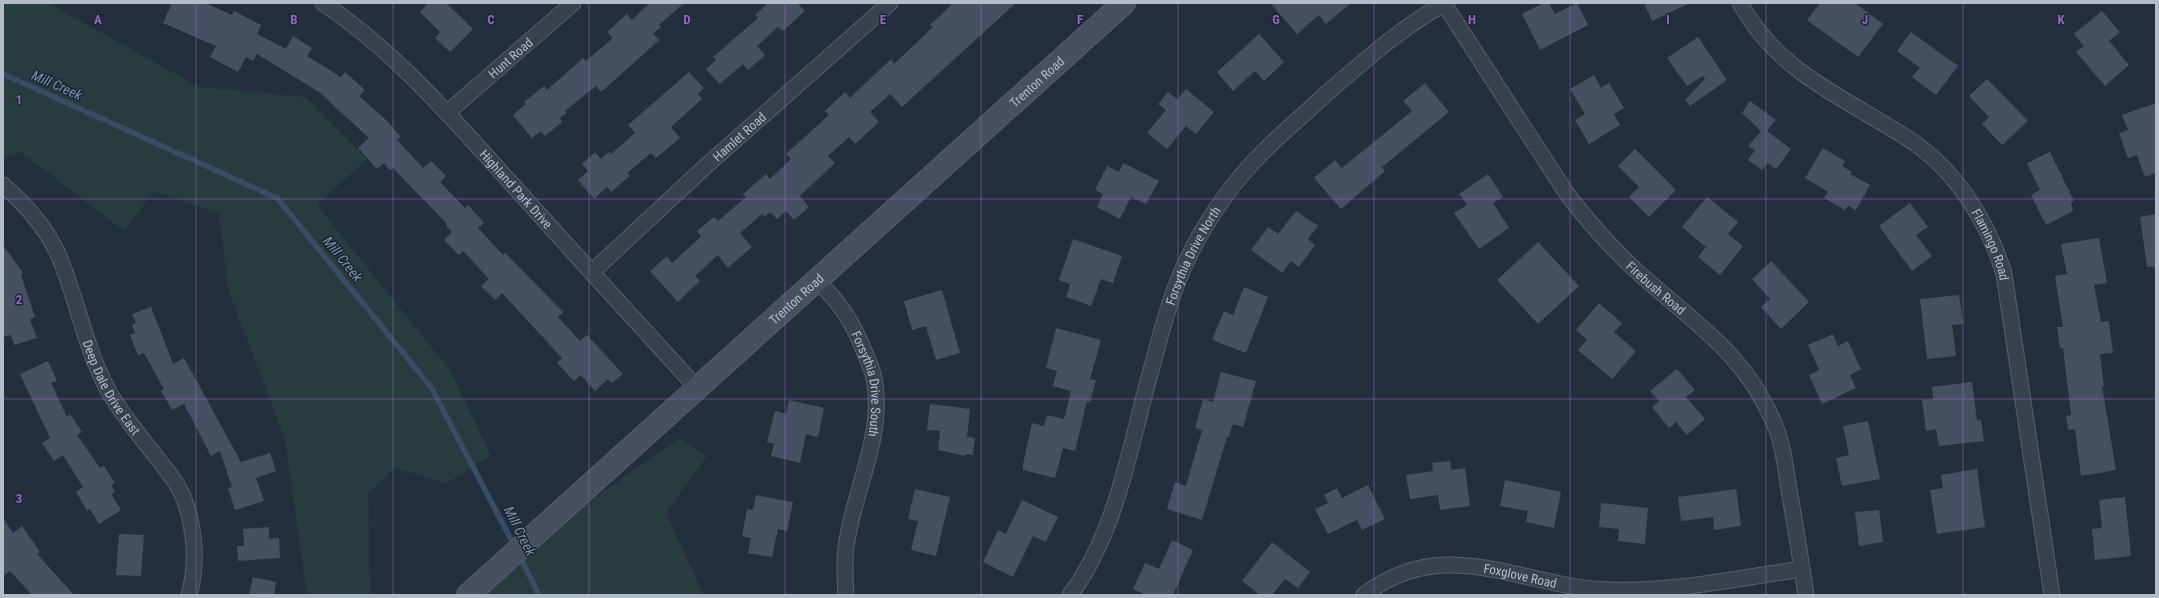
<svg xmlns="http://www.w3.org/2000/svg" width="2159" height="598" font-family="'Roboto Condensed',sans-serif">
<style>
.green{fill:#263c3f}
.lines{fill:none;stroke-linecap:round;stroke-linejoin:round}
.stream{stroke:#394c67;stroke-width:5.5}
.building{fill:#455162}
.minor-casing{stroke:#565f6c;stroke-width:17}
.secondary-casing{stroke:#565f6c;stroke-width:24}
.minor{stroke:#38414e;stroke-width:15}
.secondary{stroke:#465061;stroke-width:22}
.grid{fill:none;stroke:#9266c3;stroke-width:1;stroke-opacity:0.55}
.labels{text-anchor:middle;stroke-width:3;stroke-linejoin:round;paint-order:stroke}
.street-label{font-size:13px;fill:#b4bcc9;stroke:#1d2633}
.water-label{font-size:14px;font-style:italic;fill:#7c92b1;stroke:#1d2633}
.grid-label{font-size:13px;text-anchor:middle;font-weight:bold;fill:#9266c3;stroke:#1d2633;stroke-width:3;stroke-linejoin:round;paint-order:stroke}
</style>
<rect width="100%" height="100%" fill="#242f3e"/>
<path class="green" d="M3 3H48L199 87 306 97 367 159 317 205 450 370 491 456 447 483 395 468 368 493 370 595H307L285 439 228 289 219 214 154 191 124 231 21 152 3 158Z
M679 438 707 456 666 513 704 595H459Z"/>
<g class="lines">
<path class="stream" d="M3 74 277 198 431 387 515 547
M519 555 539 595"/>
</g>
<path class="building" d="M172 3H205L232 15 234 11 261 25 257 34 286 49 293 36 312 48 307 56 341 77 345 72 365 90 359 96 385 119 401 137 397 140 423 168 431 161 446 176 440 182 465 208 468 205 484 223 478 228 503 255 505 253 563 312 558 317 580 341 587 335 623 374 612 383 608 379 595 391 581 375 574 381 557 363 562 358 502 293 495 300 481 286 489 279 463 251 459 255 444 240 452 232 446 225 447 224 393 168 390 170 384 163 377 169 358 148 369 138 319 92 257 54 253 61 246 57 238 72 210 57 216 46 163 23Z
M428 3H446L473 29 450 52 435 38 440 32 420 12Z
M650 3H684L659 25 661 27 653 34 659 40 636 61 601 92 596 86 565 111 567 113 560 118 562 122 545 136 541 131 532 138 513 115 526 104 524 102 544 86 547 90 583 58 586 61 613 38 607 32 627 14 632 20Z
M768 3H797L805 11 783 31 778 27 757 46 765 55 748 70 743 64 720 84 706 69 716 60 713 57 758 18 755 15Z
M953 3H1016L902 107 890 94 870 112 879 122 855 144 849 137 828 156 835 163 800 196 809 207 794 220 786 211 777 219 770 212 764 217 762 214 740 233 752 247 728 268 718 255 695 276 700 281 678 302 650 271 667 256 672 263 701 237 697 231 714 217 718 221 746 197 743 194 766 174 770 179 791 159 786 154 829 115 825 111 845 92 850 98 891 59 894 64 933 27 930 25Z
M1270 3H1351L1326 24 1319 15 1297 34Z
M1543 3H1549L1555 14 1577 3 1588 25 1540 50 1522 14Z
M1644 3H1690L1652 21Z
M1820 3H1855L1883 24 1858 57 1807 20Z
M2102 11 2120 32 2109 41 2129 65 2105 86 2076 52 2084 46 2074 34Z
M1911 32 1958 66 1936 95 1912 77 1920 68 1897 51Z
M1259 34 1284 62 1264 81 1255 71 1233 91 1217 72Z
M1698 37 1727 80 1690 106 1685 100 1705 79 1703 76 1687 86 1667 58Z
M689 72 704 88 698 94 702 99 671 127 680 138 656 158 651 153 627 173 630 176 611 192 607 187 594 199 578 180 588 171 582 164 595 152 601 159 609 152 611 154 635 133 628 125Z
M1594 75 1601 88 1609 83 1624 108 1614 114 1620 125 1589 144 1575 120 1585 114 1570 89Z
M1987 79 2028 121 2002 145 1982 124 1989 117 1969 96Z
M1425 83 1449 112 1382 167 1385 171 1341 209 1314 178 1335 160 1342 168 1412 111 1403 101Z
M1186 89 1214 112 1196 134 1186 126 1167 149 1147 133 1166 110 1158 104 1168 92 1177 99Z
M1750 101 1776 120 1767 131 1791 149 1776 169 1768 163 1762 170 1748 160 1755 150 1748 146 1761 131 1742 113Z
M2156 103V173L2145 177 2137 155 2128 158 2119 133 2128 130 2122 115Z
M1823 148 1845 161 1842 166 1852 172 1850 174 1870 185 1856 210 1848 206 1845 210 1824 198 1828 192 1805 178Z
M1635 149 1676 190 1649 217 1629 197 1639 187 1618 166Z
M2050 152 2074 201 2071 202 2073 211 2046 225 2031 195 2040 190 2027 163Z
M1123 163 1159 181 1146 204 1131 197 1120 219 1097 207 1103 194 1095 190 1107 166 1119 172Z
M1488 174 1503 197 1493 203 1509 228 1479 249 1454 213 1467 205 1459 194Z
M1707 197 1738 222 1728 234 1743 246 1720 275 1698 257 1706 247 1682 227Z
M1910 203 1928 227 1916 235 1932 256 1912 271 1879 226Z
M1296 211 1318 226 1308 239 1315 245 1299 267 1291 261 1282 273 1251 250 1268 227 1278 234Z
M2156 214V267H2147L2140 217Z
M2099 238 2107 283 2094 285 2101 322 2109 321 2113 353 2100 354 2104 386H2102L2116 470 2081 476 2075 429 2068 430 2066 416 2071 415 2063 348H2060L2057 327H2063L2055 276 2067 274 2061 244Z
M1073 239 1122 256 1113 283 1101 279 1091 306 1066 297 1070 284 1059 280Z
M1538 242 1579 286 1538 324 1497 280Z
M3 245 23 273 21 275 35 317 30 319 37 338 14 345 11 335 3 337Z
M1771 261 1809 302 1781 329 1761 307 1770 299 1752 279Z
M1244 287 1268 297 1246 353 1212 340 1224 311 1233 315Z
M942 290 960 353 936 360 926 326 912 330 904 301Z
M1959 295 1963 324 1952 325 1956 356 1927 359 1920 299Z
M1599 303 1622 323 1614 332 1636 351 1612 379 1578 350 1587 340 1576 330Z
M151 307 173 364 184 358 241 462 270 453 276 471 256 478 264 501 235 510 228 488 232 487 220 451 211 456 184 404 172 410 161 391 164 389 144 353 138 355 130 335 135 333 132 325 136 323 132 314Z
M1056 328 1101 340 1090 379 1096 380 1090 402 1087 401 1075 451 1063 448 1055 478 1023 470V464L1032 423 1044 426 1047 415 1064 419 1071 391 1053 386 1057 371 1046 368Z
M1833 334 1838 346 1848 341 1861 369 1850 375 1856 388 1822 404 1809 375 1819 370 1808 345Z
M48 361 57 381 51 383 67 417 70 414 82 432 77 435 100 468 104 466 115 483 111 485 115 492 111 494 121 510 99 524 90 509 87 511 76 492 83 487 63 455 54 461 42 443 50 438 20 374Z
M1677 369 1695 390 1686 397 1705 419 1687 435 1676 422 1669 428 1652 407 1659 401 1650 391Z
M1221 372 1256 381 1243 427 1233 424 1229 437H1227L1202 520 1167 509 1175 482 1186 486 1202 430 1195 428 1203 399 1213 402Z
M1972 382 1977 420H1981L1984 441 1939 446 1936 429 1926 431 1922 400 1933 399 1932 387Z
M789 400 824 408 818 437 806 434 800 463 771 456 774 444 767 442 775 411 786 414Z
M930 404 970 409 967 437 975 438 973 455 965 454V456L938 450 940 431 927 430Z
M1868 421 1880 479 1842 486 1836 458 1849 455 1843 426Z
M1450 461 1451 470 1465 468 1470 506 1440 510 1438 495 1410 499 1406 475 1433 471 1432 463Z
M1977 469 1985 527 1937 534 1930 490 1943 488 1941 475Z
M1505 480 1561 492 1554 528 1526 522 1528 511 1500 506Z
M1368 485 1385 519 1362 530 1357 520 1328 534 1315 509 1328 503 1324 495 1337 488 1342 498Z
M915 489 950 497 936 556 911 550 918 521 908 519Z
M1736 489 1741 526 1714 530 1713 517 1681 521 1678 497Z
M756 495 793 502 787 531 778 529 772 557 748 553 751 538 742 536 747 509 753 510Z
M2125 497 2131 556 2095 560 2092 529 2102 528 2099 500Z
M1022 500 1058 517 1046 542 1033 536 1013 577 983 562 998 530 1006 534Z
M1601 503 1648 508 1645 544 1618 541 1619 529 1599 527Z
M1879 510 1883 542 1859 546 1855 512Z
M3 518 13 533 22 526 40 552 37 554 74 595H32L10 571 3 576Z
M269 527V539L279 538 280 558 238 561 237 546H244L243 529Z
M119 534 144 535 141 576 116 575Z
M1172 540 1193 550 1173 595H1146L1133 589 1145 563 1159 569Z
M1272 542 1310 572 1298 588 1285 579 1272 595H1260L1242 581Z
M253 577 276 582 274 595H249Z"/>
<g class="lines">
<defs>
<g id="minor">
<path id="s1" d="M323 3C397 53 450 116 510 182 572 251 634 319 697 388"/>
<path id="s2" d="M1740 3C1779 75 1849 99 1913 142 1957 172 1989 224 2004 274L2052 595"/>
<path id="s3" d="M1444 4 1567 194C1590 224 1614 251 1642 276 1696 324 1745 354 1774 423 1784 446 1786 472 1790 496 1796 529 1801 562 1806 595"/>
<path id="s4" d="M447 113 573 3"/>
<path id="s5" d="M3 185C24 203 46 228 58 254 77 298 85 348 108 390 121 413 138 434 154 454 164 467 175 479 182 494 195 525 198 563 189 595"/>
<path id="s6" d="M592 272 707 165 890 3"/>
<path id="s7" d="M816 280C836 298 851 319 861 344 867 357 873 369 875 384 883 440 853 492 846 547 844 563 845 578 846 595"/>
<path id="s8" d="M1070 595C1115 535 1129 452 1148 381 1158 346 1166 309 1180 276 1199 230 1230 184 1265 150 1285 130 1307 112 1327 93 1364 61 1403 26 1446 3"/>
<path id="s9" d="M1364 595C1447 531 1524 589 1612 590 1676 592 1739 578 1802 569"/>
</g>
<g id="secondary">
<path id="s10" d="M468 595 1124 3"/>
</g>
</defs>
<use href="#minor" class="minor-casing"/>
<use href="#secondary" class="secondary-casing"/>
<use href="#minor" class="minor"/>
<use href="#secondary" class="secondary"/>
</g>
<path class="grid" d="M196 3V595M393 3V595M589 3V595M785 3V595M981 3V595M1178 3V595M1374 3V595M1570 3V595M1766 3V595M1963 3V595M3 199H2156M3 399H2156"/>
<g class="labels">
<g class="street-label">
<text dy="5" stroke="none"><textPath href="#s4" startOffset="84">Hunt Road</textPath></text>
<text dy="5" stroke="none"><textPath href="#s10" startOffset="766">Trenton Road</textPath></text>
<text dy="5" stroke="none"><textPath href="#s6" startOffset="200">Hamlet Road</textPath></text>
<text dy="5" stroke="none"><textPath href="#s1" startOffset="269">Highland Park Drive</textPath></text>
<text dy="5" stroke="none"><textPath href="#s2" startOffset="356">Flamingo Road</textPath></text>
<text dy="5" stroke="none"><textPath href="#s8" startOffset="363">Forsythia Drive North</textPath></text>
<text dy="5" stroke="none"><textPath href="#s3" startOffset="356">Firebush Road</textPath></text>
<text dy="5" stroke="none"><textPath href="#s10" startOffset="442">Trenton Road</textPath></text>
<text dy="5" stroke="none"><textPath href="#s7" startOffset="120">Forsythia Drive South</textPath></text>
<text dy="5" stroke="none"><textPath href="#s5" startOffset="233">Deep Dale Drive East</textPath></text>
<text dy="5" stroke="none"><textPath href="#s9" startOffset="164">Foxglove Road</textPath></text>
</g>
<g class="water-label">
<text transform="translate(57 85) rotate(24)" y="5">Mill Creek</text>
<text transform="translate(343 259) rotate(51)" y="5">Mill Creek</text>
<text transform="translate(520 531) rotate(63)" y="5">Mill Creek</text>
</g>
</g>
<g class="grid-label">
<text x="98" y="24">A</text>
<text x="294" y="24">B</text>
<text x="491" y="24">C</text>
<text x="687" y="24">D</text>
<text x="883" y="24">E</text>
<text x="1080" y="24">F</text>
<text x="1276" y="24">G</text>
<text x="1472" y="24">H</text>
<text x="1668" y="24">I</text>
<text x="1865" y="24">J</text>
<text x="2061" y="24">K</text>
<text x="19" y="104">1</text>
<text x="19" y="304">2</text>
<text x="19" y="503">3</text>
</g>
<rect width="2159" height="598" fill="none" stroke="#b4bcc9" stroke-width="8"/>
</svg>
